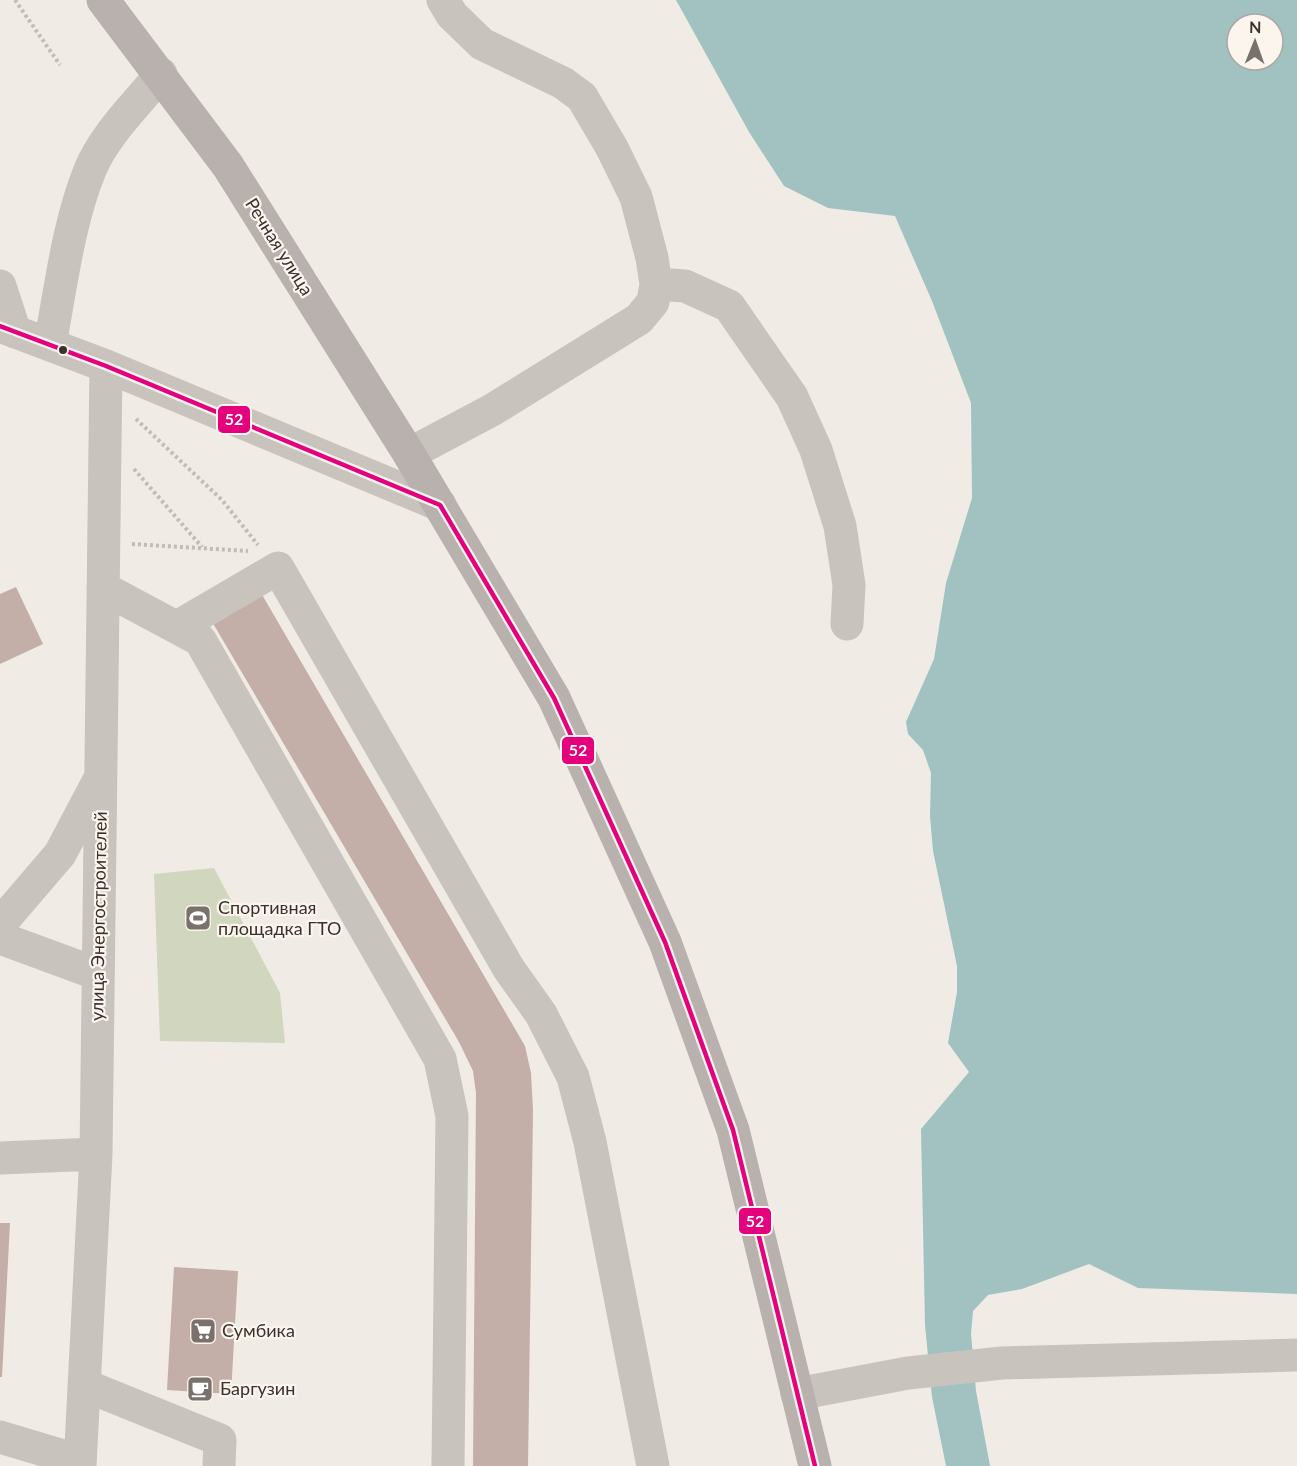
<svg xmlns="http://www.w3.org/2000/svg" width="1297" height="1466" font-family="Lato,sans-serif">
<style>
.green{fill:#d1d6bf}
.water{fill:#a1c2c1;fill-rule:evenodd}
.building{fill:#c3afa7}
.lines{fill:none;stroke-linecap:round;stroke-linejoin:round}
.path{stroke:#c2bbb6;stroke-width:4;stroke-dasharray:3 3;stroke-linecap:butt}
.minor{stroke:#c9c3be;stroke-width:33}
.major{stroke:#b8b1ad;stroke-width:33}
.bus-1-casing{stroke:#fbf5ee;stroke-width:9}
.bus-1{stroke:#e5007d;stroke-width:4.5}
.bus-dot{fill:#3b302b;stroke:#fbf5ee;stroke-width:2}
.labels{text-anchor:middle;stroke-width:4.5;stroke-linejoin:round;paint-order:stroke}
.street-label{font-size:18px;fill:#3b302b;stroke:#fbf5ee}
.poi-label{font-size:18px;fill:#3b302b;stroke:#fbf5ee;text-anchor:start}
.line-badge{stroke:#fbf5ee;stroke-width:2}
.badge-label{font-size:16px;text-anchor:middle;font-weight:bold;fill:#fff}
</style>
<rect width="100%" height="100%" fill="#f0ebe5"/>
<path class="green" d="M214 868 280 993 285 1043 160 1041 154 874Z"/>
<path class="water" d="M676 0H1297V1294L1138 1288 1089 1264 1022 1289 988 1295 973 1311 971 1334 976 1391 990 1466H946L932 1397 925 1325 921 1129 969 1072 948 1043 957 992V966L933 851 930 816 931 773 923 750 908 734 906 722 934 659 946 583 972 498 971 403 932 301 895 216 828 208 784 186 749 132ZM1237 24H1273V60H1237Z"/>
<path class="building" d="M16 587 43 644 0 664V594Z
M261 593 525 1046 531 1073 533 1110 528 1466H473L476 1093 473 1071 459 1042 211 620Z
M0 1223H10L2 1377H0Z
M174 1267 238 1271 231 1394 167 1390Z"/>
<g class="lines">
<path class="path" d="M15 0 60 65
M136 419 222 500 258 545
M134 469 202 547
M132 544 248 551"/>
<path class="minor" d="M656 284 685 286 729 306 792 397 816 450 840 526 849 585 847 624
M0 286 15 332
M0 326 106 366 440 505
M50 344C61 287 68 224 90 170 105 134 137 104 161 74
M409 454 492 410 639 319 653 302 656 284 652 258 636 197 612 148 582 97 563 83 482 44 452 15 443 0
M103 588 200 640 440 1059 452 1116 448 1466
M177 627 278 568 509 969 541 1014 573 1077 590 1142 653 1466
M0 924 60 854 98 782
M0 938 98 974
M0 1158 96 1154
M84 1385 220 1440 219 1466
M797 1394 908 1373 1002 1363 1297 1355
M0 1437 80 1461
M80 1466 96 1154 106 366"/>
<path class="major" d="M103 0 228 166 409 454 554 698 665 942 733 1130 815 1466"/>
<defs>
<path id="bus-1" d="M0 326 106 366 440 505 554 698 665 942 733 1130 815 1466"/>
</defs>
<use href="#bus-1" class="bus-1-casing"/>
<use href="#bus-1" class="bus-1"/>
</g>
<defs>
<symbol id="stadium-square" viewBox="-11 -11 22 22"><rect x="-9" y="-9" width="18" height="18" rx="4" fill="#7a716c" stroke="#fbf5ee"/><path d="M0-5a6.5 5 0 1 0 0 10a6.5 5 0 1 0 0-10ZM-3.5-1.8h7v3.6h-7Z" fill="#fff"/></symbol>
<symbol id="supermarket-square" viewBox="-11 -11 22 22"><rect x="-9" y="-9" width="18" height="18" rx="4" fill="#7a716c" stroke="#fbf5ee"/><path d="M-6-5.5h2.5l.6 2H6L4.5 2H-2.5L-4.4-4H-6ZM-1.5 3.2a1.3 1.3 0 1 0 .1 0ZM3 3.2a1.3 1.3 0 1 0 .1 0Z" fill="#fff"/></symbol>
<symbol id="cafe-square" viewBox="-11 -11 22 22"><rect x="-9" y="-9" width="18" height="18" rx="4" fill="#7a716c" stroke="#fbf5ee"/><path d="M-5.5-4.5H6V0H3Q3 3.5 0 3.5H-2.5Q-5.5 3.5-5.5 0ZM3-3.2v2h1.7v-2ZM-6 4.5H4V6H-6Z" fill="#fff"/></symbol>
</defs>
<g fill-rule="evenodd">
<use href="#stadium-square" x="183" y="903" width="30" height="30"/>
<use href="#supermarket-square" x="188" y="1316" width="30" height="30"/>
<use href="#cafe-square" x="185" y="1374" width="30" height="30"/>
</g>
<circle class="bus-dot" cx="63" cy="350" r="5"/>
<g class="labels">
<g class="street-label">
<text transform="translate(279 247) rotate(58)" y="6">Речная улица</text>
<text transform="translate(99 916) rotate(-89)" y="6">улица Энергостроителей</text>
</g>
<g class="poi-label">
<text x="218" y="914">Спортивная<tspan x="218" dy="21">площадка ГТО</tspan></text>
<text x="222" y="1337">Сумбика</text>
<text x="220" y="1395">Баргузин</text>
</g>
</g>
<g class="line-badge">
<rect x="217" y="405" width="34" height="29" rx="6" fill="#e5007d"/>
<rect x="561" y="736" width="34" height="29" rx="6" fill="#e5007d"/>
<rect x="738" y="1207" width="34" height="28" rx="6" fill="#e5007d"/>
</g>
<g class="badge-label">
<text x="234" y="425">52</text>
<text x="578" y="756">52</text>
<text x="755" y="1227">52</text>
</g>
<g transform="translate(1255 42) rotate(1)"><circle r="28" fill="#fbf5ee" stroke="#aea6a0" stroke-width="1.5"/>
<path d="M0-4.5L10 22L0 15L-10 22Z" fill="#7a716c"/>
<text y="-9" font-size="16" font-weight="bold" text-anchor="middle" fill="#3b302b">N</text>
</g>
</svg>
